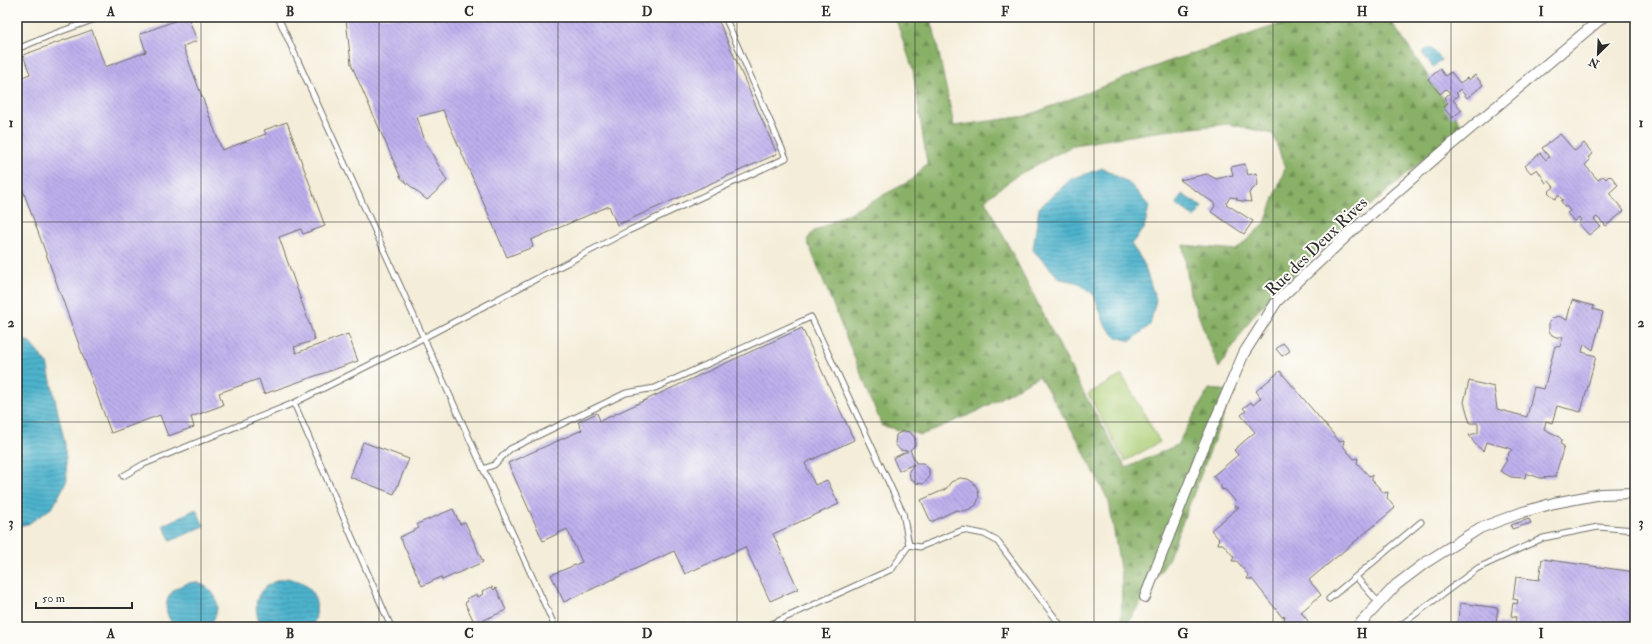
<svg xmlns="http://www.w3.org/2000/svg" width="1652" height="644" font-family="'IM FELL Double Pica',serif">
<style>
.grass{fill:#abcd75;stroke:#6b7c50}
.forest{fill:url(#forest-firs);stroke:#5a6e48}
.water{fill:url(#water-rules);stroke:#3c6f7c}
.building{fill:url(#building-back-hatch)}
.lines{fill:none;stroke-linecap:round;stroke-linejoin:round}
.lane-casing{stroke:#716f68;stroke-width:7}
.street-casing{stroke:#716f68;stroke-width:12}
.lane{stroke:#fff;stroke-width:5}
.street{stroke:#fff;stroke-width:10}
.grid{fill:none;stroke:#2b2b2b;stroke-width:1;stroke-opacity:0.55}
.labels{text-anchor:middle;stroke-width:4;stroke-linejoin:round;paint-order:stroke}
.street-label{font-size:17px;fill:#2b2b2b;stroke:#fdfcf7}
.neatline{fill:none;stroke:#2b2b2b;stroke-width:1.5}
.grid-label{font-size:13px;text-anchor:middle;font-weight:bold;fill:#2b2b2b}
</style>
<defs>
<pattern id="forest-firs" width="22" height="20" patternUnits="userSpaceOnUse"><rect width="22" height="20" fill="#88b066"/><path d="M5 1l3.5 6h-7zM16 11l3.5 6h-7z" fill="#6f8f54"/></pattern>
<pattern id="water-rules" width="6" height="5" patternUnits="userSpaceOnUse"><rect width="6" height="5" fill="#4eb3cd"/><path d="M0 2.5h6" fill="none" stroke="#4192a7"/></pattern>
<pattern id="building-back-hatch" width="6" height="6" patternUnits="userSpaceOnUse"><rect width="6" height="6" fill="#bdafed"/><path d="M-1 5l2 2M0 0l6 6M5-1l2 2" fill="none" stroke="#9a8fc0"/></pattern>
</defs>
<rect width="100%" height="100%" fill="#fdfcf7"/>
<filter id="ink" filterUnits="userSpaceOnUse"><feTurbulence type="fractalNoise" baseFrequency=".025" numOctaves="2"/><feDisplacementMap in="SourceGraphic" scale="8" xChannelSelector="R" yChannelSelector="G"/><feConvolveMatrix kernelMatrix="1 2 1 2 8 2 1 2 1" color-interpolation-filters="sRGB"/></filter>
<filter id="wash" filterUnits="userSpaceOnUse"><feTurbulence type="fractalNoise" baseFrequency=".012" numOctaves="4" result="noise"/><feDisplacementMap in="SourceGraphic" scale="16" xChannelSelector="R" yChannelSelector="G"/><feGaussianBlur stdDeviation="0.9" result="paint"/><feColorMatrix in="noise" values="0 0 0 0 0 0 0 0 0 0 0 0 0 0 0 0 0 1.4 0 .05"/><feComposite in="paint" operator="in"/></filter>
<g filter="url(#wash)">
<rect width="100%" height="100%" fill="#f4edd9"/>
<path class="grass" d="M1122 375 1160 442 1125 461 1088 394Z"/>
<path class="forest" d="M895 17H929L934 30 954 126 1026 116 1164 63 1301 17H1388L1462 126 1307 261 1252 317 1219 368 1190 294 1183 245 1236 250 1265 223 1285 168 1273 134 1229 124 1155 132 1074 145 1016 176 985 200 1081 388 1126 468 1177 445 1209 389 1233 391 1168 560 1125 627H1121L1122 580 1109 502 1078 440 1039 376 976 412 921 435 882 426 807 240 813 232 912 180 927 163 913 70Z"/>
<path class="water" d="M1430 47 1442 60 1433 67 1422 53Z
M1103 168 1130 184 1149 206 1144 229 1131 244 1143 262 1156 300 1150 325 1131 341 1116 337 1105 325 1094 295 1077 282 1060 279 1033 250 1039 208 1071 179Z
M1182 194 1202 207 1195 217 1176 204Z
M17 336 29 342 47 363 65 444 67 480 53 507 28 524 17 526Z
M196 509 204 526 171 541 163 525Z
M288 578C292 580 297 580 301 582 318 591 320 612 312 627H261C249 599 260 583 288 578Z
M196 582C219 590 223 608 209 627H175C156 605 170 584 196 582Z"/>
<g id="blocks">
<path class="building" d="M185 17H188L197 41 183 46 222 150 266 134 264 130 287 122 325 226 303 234 301 229 279 237 315 340 294 347 296 353 348 334 358 361 264 394 259 379 219 393 223 405 191 417 194 427 168 436 160 415 111 433 17 174V79L30 74 23 55 92 30 105 67 146 52 140 34Z
M349 17H717L777 154 617 225 609 206 531 240 533 247 507 257 443 110 417 117 425 141 447 181 427 200 401 178 351 64 346 19Z
M1440 69 1445 76 1451 72 1460 83 1467 78 1469 80 1475 75 1483 85 1467 98 1460 89 1456 93 1458 95 1453 100 1462 110 1452 118 1443 107 1448 103 1444 98 1450 93 1446 89 1440 94 1428 79Z
M1560 134 1575 151 1584 143 1593 154 1588 157 1590 160 1585 165 1598 180 1603 176 1606 179 1610 175 1618 185 1609 193 1624 211 1606 226 1597 217 1594 219 1600 226 1589 235 1578 223 1581 220 1579 217 1574 221 1567 213 1570 211 1566 206 1565 207 1561 201 1563 200 1558 195 1555 199 1548 192 1554 187 1549 181 1546 183 1537 169 1531 173 1525 166 1540 153 1546 160 1549 157 1542 148Z
M1245 164 1248 175 1256 173 1258 184 1249 193 1251 202 1242 201 1237 200V198L1230 197 1226 204 1253 221 1244 234 1211 212 1215 206 1214 203 1180 180 1207 174 1216 179 1233 175 1231 167Z
M1572 300 1594 306 1593 309 1603 312 1593 350 1584 344 1582 352 1596 356 1581 412 1557 406 1552 423 1546 421 1544 429 1558 436 1562 440 1560 444 1564 446 1555 477 1540 478 1526 473 1525 478 1511 477 1500 471 1507 460 1505 459 1509 455 1508 454 1512 449 1486 442 1483 451 1475 444 1469 435 1478 433V423H1470L1464 402 1469 381 1494 387 1497 409 1527 417 1534 387 1544 389 1555 346 1560 347 1563 337H1556L1552 335 1549 331V322L1553 318 1558 316 1567 320Z
M802 328 854 440 805 463 815 485 827 480 839 504 773 534 798 589 770 601 745 547 685 574 674 551 564 602 551 575 582 562 567 529 543 541 508 463 582 430 578 422 597 413 600 421Z
M1283 343 1290 351 1282 356 1276 349Z
M1280 371 1339 441 1344 440 1343 446 1354 459 1358 458 1357 463 1369 476 1372 475V480L1384 493 1388 492 1387 498 1395 508 1309 580 1321 595 1301 612 1308 621 1302 627H1290L1284 620 1285 616 1282 617 1252 579H1247L1248 575 1237 561H1232L1234 557 1223 544H1218L1219 539 1211 530 1239 507H1235L1236 502 1226 490 1221 489V485L1213 476 1238 455 1234 450 1255 432 1241 415 1246 411 1243 408 1251 402 1253 405 1261 398 1256 391Z
M903 431 910 432 915 438V445L910 450 916 463H923L929 469V478L923 484 916 483 910 478 909 471 914 464 899 471 893 458 908 451 900 450 895 444 896 435Z
M363 442 409 459 394 494 350 477Z
M960 478 968 479 974 483 978 490 979 498 976 505 970 509 963 511 956 510 931 522 921 500 946 489 951 482Z
M453 509 460 524 465 522 483 562 442 580 441 577 422 586 400 537 419 528 417 524Z
M1529 519 1531 523 1512 529 1511 525Z
M1542 559 1635 572V627H1457L1460 603 1498 608 1496 623 1515 626 1516 617 1511 616 1513 603 1517 604 1518 600 1513 599 1516 577 1539 580Z
M492 587 494 590 496 588 506 610 475 624 465 603 468 601 466 599 477 594 478 597 483 594 482 591Z"/>
</g>
</g>
<g filter="url(#ink)">
<use href="#blocks" fill-opacity="0" stroke="#716f68" stroke-width="1"/>
<g class="lines">
<defs>
<path id="lane" d="M278 17 555 627
M17 49 51 35 101 17
M294 403 391 627
M483 469 494 465 510 449 626 393 655 388 811 317 903 513 909 545 892 569 765 627
M123 476 144 464 294 403 423 338 628 231 786 158 725 17
M909 545 920 547 963 530 984 534 997 541 1062 627
M1356 577 1379 603
M1329 599 1421 522
M1398 627 1478 568 1543 538 1598 527 1635 530"/>
<path id="street" d="M1145 597 1202 451 1244 353 1277 301 1353 230 1440 154 1603 17
M1357 627 1396 585 1425 563 1480 528 1523 512 1554 503 1601 494 1635 493"/>
</defs>
<use href="#lane" class="lane-casing"/>
<use href="#street" class="street-casing"/>
<use href="#lane" class="lane"/>
<use href="#street" class="street"/>
</g>
</g>
<path class="grid" d="M201 17V627M379 17V627M558 17V627M737 17V627M915 17V627M1094 17V627M1273 17V627M1451 17V627M17 222H1635M17 422H1635"/>
<g class="labels">
<g class="street-label">
<text transform="translate(1316 246) rotate(-44)" y="6">Rue des Deux Rives</text>
</g>
</g>
<rect width="1652" height="644" fill="none" stroke="#fdfcf7" stroke-width="44"/>
<g transform="translate(1598 54) rotate(204)" stroke="#fdfcf7" stroke-width="3" paint-order="stroke">
<path d="M0-3L7 15L0 10L-7 15Z" fill="#2b2b2b"/>
<text y="-6" font-size="11" font-weight="bold" text-anchor="middle" fill="#2b2b2b">N</text>
</g>
<path d="M36 602v6h96v-6" fill="none" stroke="#2b2b2b" stroke-width="2"/>
<text x="42" y="602" font-size="12" fill="#2b2b2b" stroke="#fdfcf7" stroke-width="3" paint-order="stroke">50 m</text>
<rect x="22" y="22" width="1608" height="600" class="neatline"/>
<g class="grid-label">
<text x="111" y="16">A</text>
<text x="290" y="16">B</text>
<text x="469" y="16">C</text>
<text x="647" y="16">D</text>
<text x="826" y="16">E</text>
<text x="1005" y="16">F</text>
<text x="1183" y="16">G</text>
<text x="1362" y="16">H</text>
<text x="1541" y="16">I</text>
<text x="11" y="127">1</text>
<text x="1641" y="127">1</text>
<text x="11" y="327">2</text>
<text x="1641" y="327">2</text>
<text x="11" y="527">3</text>
<text x="1641" y="527">3</text>
<text x="111" y="638">A</text>
<text x="290" y="638">B</text>
<text x="469" y="638">C</text>
<text x="647" y="638">D</text>
<text x="826" y="638">E</text>
<text x="1005" y="638">F</text>
<text x="1183" y="638">G</text>
<text x="1362" y="638">H</text>
<text x="1541" y="638">I</text>
</g>
</svg>
